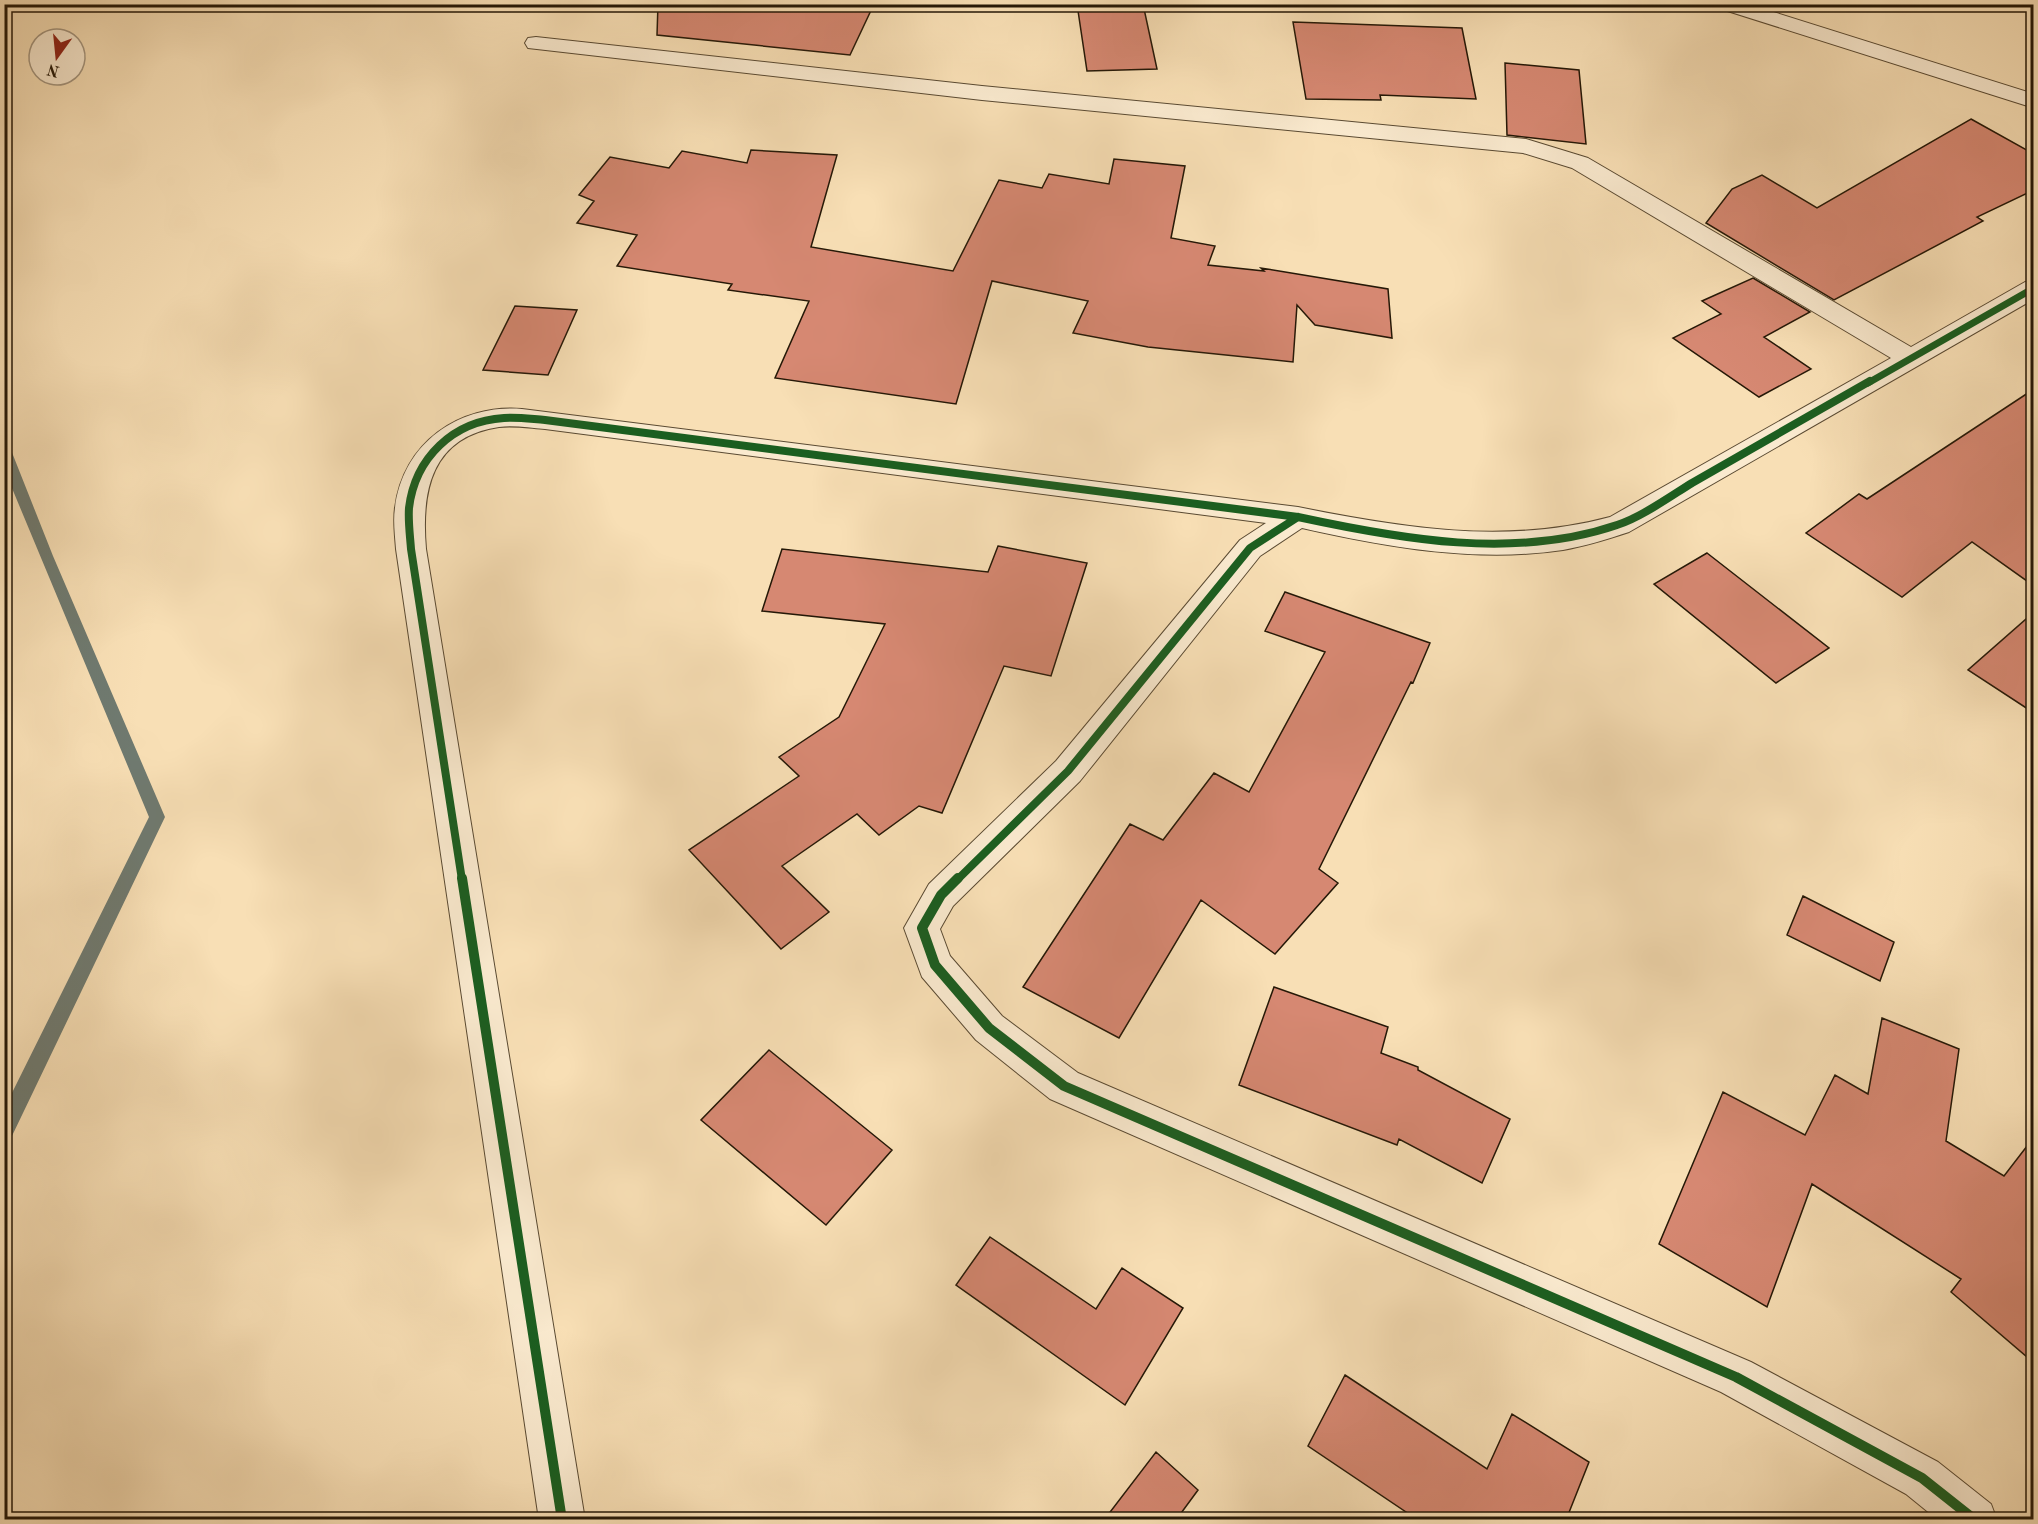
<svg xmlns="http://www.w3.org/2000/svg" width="2038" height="1524" font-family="'Old Standard TT',serif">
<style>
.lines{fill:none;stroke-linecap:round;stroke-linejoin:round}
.stream{fill:#6f7a70;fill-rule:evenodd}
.building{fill:#d68872;stroke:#251807;stroke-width:1.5}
.street-casing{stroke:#5a4a32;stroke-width:2}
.street{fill:#faeacf;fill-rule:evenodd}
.cycleway-far2-casing{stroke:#faeacf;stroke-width:10}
.cycleway-far1-casing{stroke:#faeacf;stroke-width:12}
.cycleway-casing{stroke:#faeacf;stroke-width:14}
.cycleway-far2{stroke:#1b5e20;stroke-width:7}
.cycleway-far1{stroke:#1b5e20;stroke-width:8}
.cycleway{stroke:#1b5e20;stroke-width:10}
</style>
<rect width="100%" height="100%" fill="#f8dfb5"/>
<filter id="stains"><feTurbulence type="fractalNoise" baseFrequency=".00333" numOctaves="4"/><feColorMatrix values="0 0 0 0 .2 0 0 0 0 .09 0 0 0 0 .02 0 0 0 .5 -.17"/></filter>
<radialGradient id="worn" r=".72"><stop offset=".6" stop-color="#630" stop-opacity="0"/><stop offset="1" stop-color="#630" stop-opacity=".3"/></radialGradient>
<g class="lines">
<path class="stream" d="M4 445 11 450 53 556 165 817 11 1138 4 1140V1109L149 817 4 469Z"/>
</g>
<path class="building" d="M658 4H874L850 55 657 35Z
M1077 4H1143L1157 69 1087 71Z
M1293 22 1462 28 1476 99 1380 95 1381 100 1306 99Z
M1505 63 1579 70 1586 144 1507 135Z
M1971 119 2034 154V190L1977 217 1983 221 1834 300 1706 223 1732 189 1762 175 1817 208Z
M751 150 837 155 811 247 953 271 999 180 1042 188 1049 174 1109 184 1114 159 1185 166 1171 238 1215 246 1208 265 1264 271 1261 268 1388 289 1392 338 1315 325 1297 305 1293 362 1148 347 1073 333 1088 301 992 281 956 404 775 378 809 301 728 290 732 284 617 266 637 235 577 223 594 201 579 195 610 157 669 168 682 151 747 163Z
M1753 278 1810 312 1764 337 1811 369 1759 397 1673 338 1721 314 1702 301Z
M515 306 577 310 548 375 483 370Z
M2034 389V586L1972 542 1902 597 1806 533 1859 494 1867 499Z
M998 546 1087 563 1051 676 1004 666 942 813 919 806 879 835 857 814 782 866 829 912 781 949 689 850 799 776 779 757 839 717 885 624 762 611 782 549 988 572Z
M1707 553 1829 648 1776 683 1654 584Z
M1285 592 1430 643 1413 683 1411 682 1319 869 1338 883 1275 954 1201 900 1119 1038 1023 987 1130 824 1163 840 1214 773 1249 792 1325 652 1265 631Z
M2034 612V713L1968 670Z
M1803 896 1894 942 1880 981 1787 935Z
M1274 987 1388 1027 1381 1053 1418 1067V1070L1510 1119 1482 1183 1399 1139 1397 1145 1239 1085Z
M1882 1018 1959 1049 1946 1141 2004 1176 2034 1137V1363L1951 1292 1961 1279 1812 1184 1767 1307 1659 1244 1723 1092 1805 1135 1835 1075 1868 1094Z
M769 1050 892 1150 826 1225 701 1120Z
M990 1237 1096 1309 1122 1268 1183 1308 1125 1405 956 1285Z
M1345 1375 1487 1469 1512 1414 1589 1462 1566 1520H1418L1308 1446Z
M1156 1452 1198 1490 1176 1520H1104Z"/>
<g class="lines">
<defs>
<path id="street" d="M1715 4H1748L2034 94V108L1718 8Z
M536 37 982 86 1526 139 1588 158 1911 347 2025 282 2034 280V299L1629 532C1608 539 1585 546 1563 550 1476 563 1386 547 1302 528L1260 556 1080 781 953 906 940 929 950 956 1002 1016 1078 1073 1751 1362 1938 1462 1991 1504 1997 1520H1938L1906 1494 1721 1392 1050 1099 976 1040 922 977 904 928 929 884 1056 761 1240 540 1266 523 545 429C530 428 514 425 499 427 431 437 421 491 426 549L585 1520H539L396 549C395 535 393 521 395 508 403 443 459 404 522 409L1298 507C1402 528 1506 545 1610 517L1891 358 1572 168 1523 153 982 100 528 48 525 43 528 38Z"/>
</defs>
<use href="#street" class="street-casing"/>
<use href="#street" class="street"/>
<defs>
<path id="cycleway-far2" d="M1868 383 2034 288"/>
<path id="cycleway-far1" d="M462 880 411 549C410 535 408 521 409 508 415 458 453 421 504 418 518 417 531 419 545 420L1298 517C1400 539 1515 560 1617 525 1640 518 1671 496 1692 483 1752 449 1811 415 1870 381
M957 880 1068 771 1250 548 1298 517"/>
<path id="cycleway" d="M462 878 562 1520
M958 878 941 895 922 928 935 965 989 1028 1064 1086 1736 1377 1922 1478 1975 1520"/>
</defs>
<use href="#cycleway-far2" class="cycleway-far2-casing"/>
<use href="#cycleway-far1" class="cycleway-far1-casing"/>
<use href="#cycleway" class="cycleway-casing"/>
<use href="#cycleway-far2" class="cycleway-far2"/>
<use href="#cycleway-far1" class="cycleway-far1"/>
<use href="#cycleway" class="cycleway"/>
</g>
<rect width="2038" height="1524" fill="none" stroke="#f8dfb5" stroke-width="24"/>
<rect x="6" y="6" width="2026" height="1512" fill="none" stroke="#251807" stroke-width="3"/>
<rect x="12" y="12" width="2014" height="1500" fill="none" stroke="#251807" stroke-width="1.5"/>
<g transform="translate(57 57) rotate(195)"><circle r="28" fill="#faeacf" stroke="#a5967f" stroke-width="1.5"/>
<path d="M0-4.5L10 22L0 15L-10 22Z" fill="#8f2418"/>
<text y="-9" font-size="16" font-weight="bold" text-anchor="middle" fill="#251807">N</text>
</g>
<rect width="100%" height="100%" filter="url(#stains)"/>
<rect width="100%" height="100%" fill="url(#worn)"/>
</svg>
